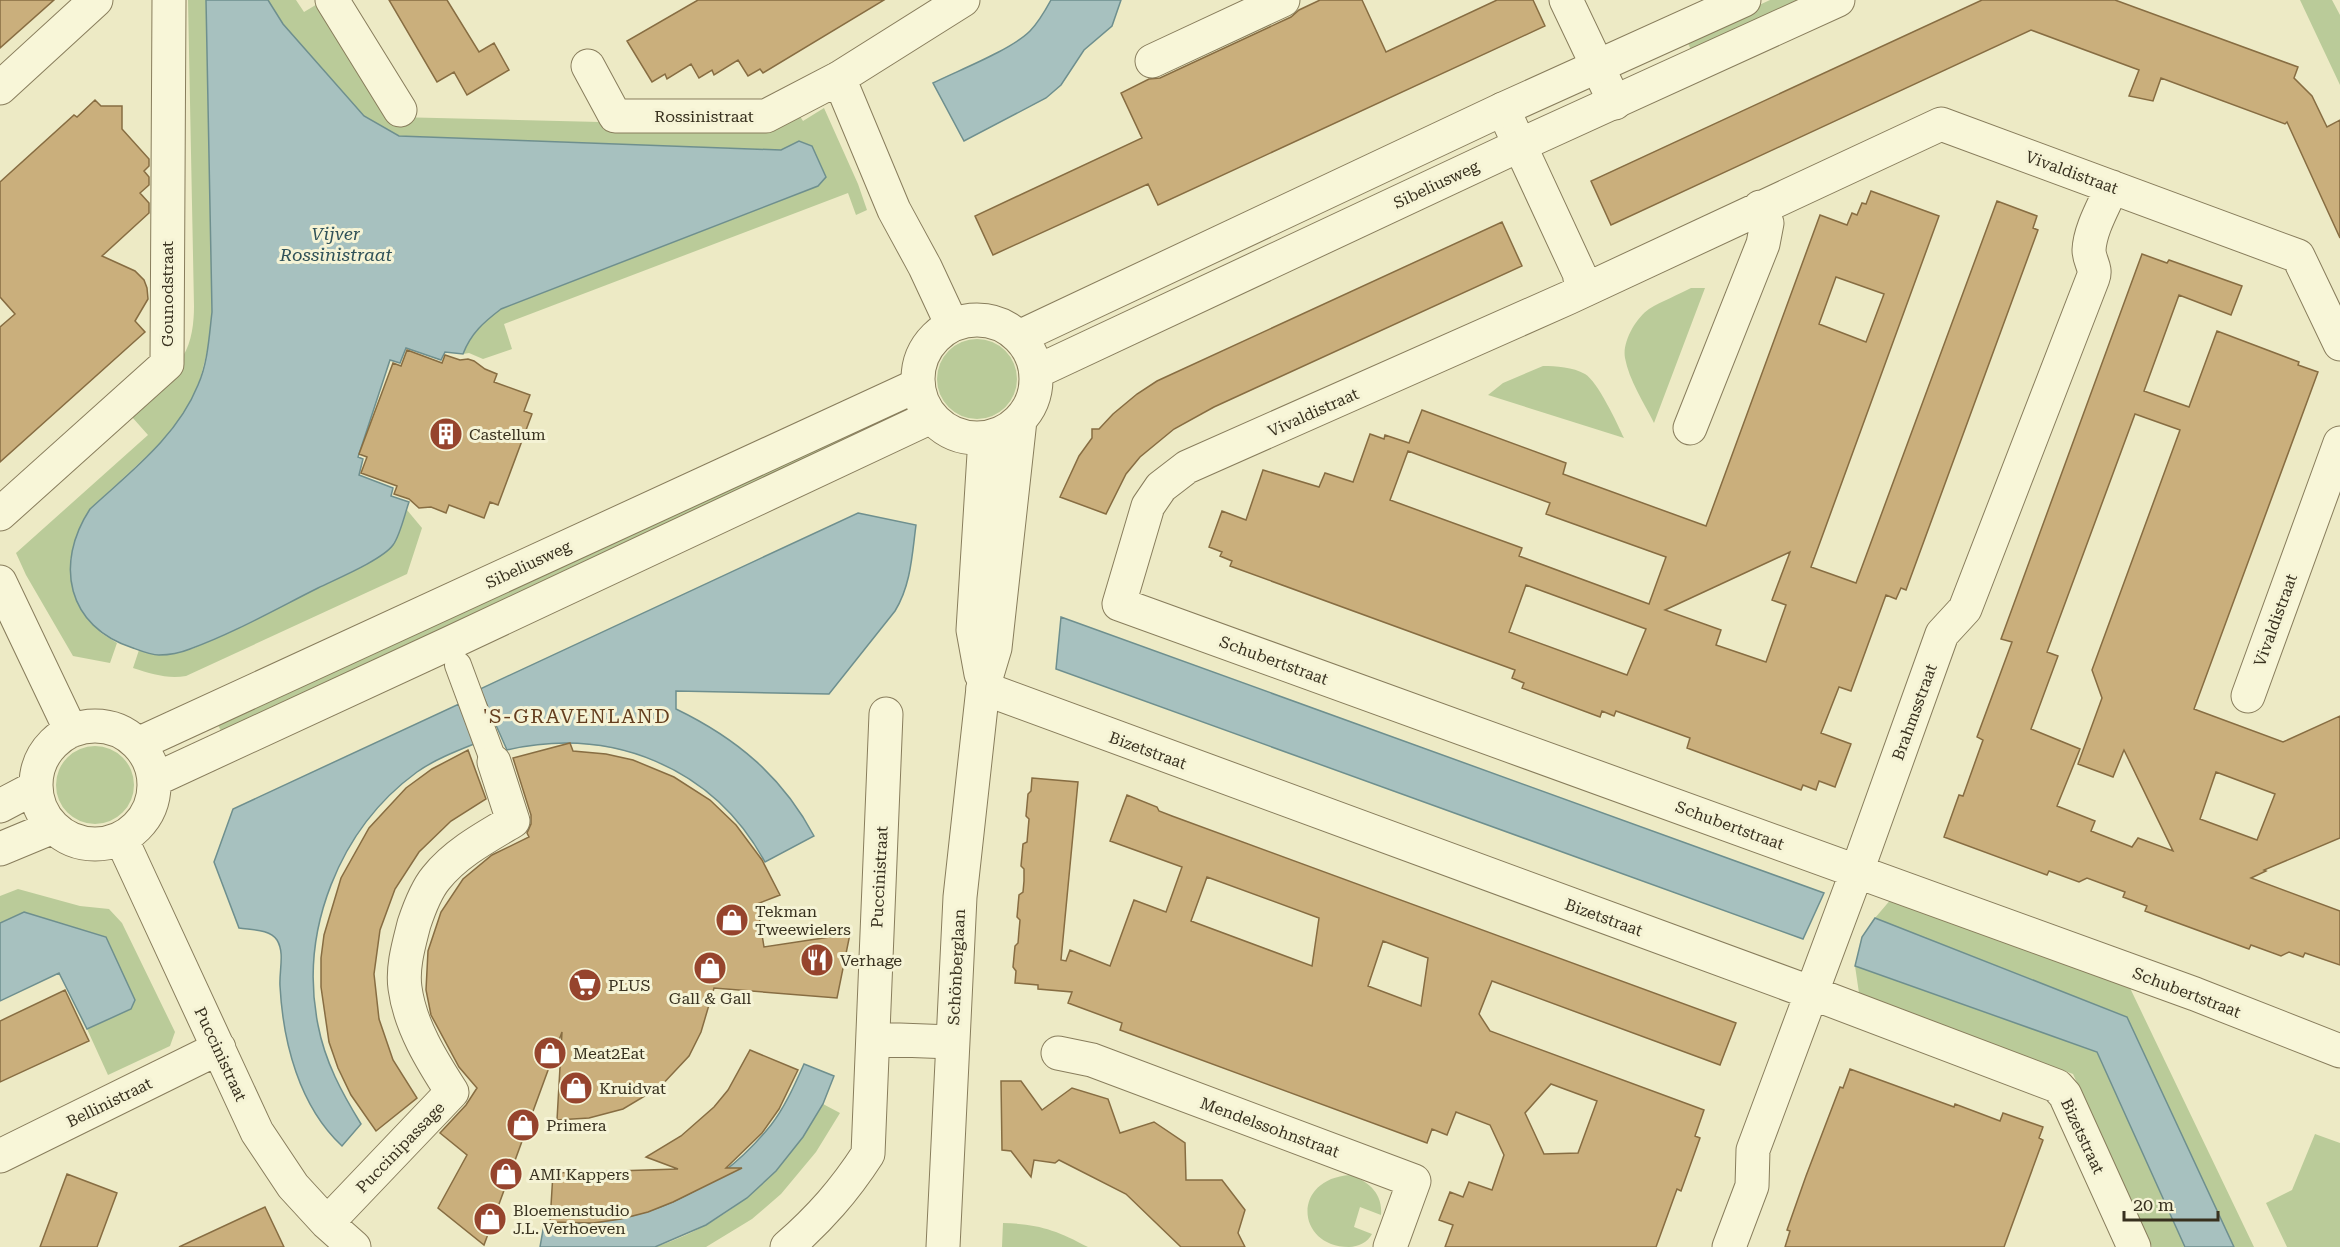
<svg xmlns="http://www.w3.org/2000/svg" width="2340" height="1247" font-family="'Roboto Serif',serif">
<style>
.green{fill:#bacb99}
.water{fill:#a7c1bf;stroke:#6e8f8e;stroke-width:1.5}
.building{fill:#caaf7c;stroke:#876d42;stroke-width:1.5;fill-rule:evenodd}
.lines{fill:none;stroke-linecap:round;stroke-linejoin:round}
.pedestrian-casing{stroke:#887d5c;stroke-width:28}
.minor-casing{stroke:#887d5c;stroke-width:35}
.tertiary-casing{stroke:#887d5c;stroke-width:35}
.pedestrian{stroke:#f8f6d8;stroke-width:26}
.minor{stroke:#f8f6d8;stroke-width:33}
.tertiary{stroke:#f8f6d8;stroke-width:33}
.labels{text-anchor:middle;stroke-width:6;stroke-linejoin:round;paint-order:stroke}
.street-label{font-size:16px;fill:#38311f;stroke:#f5f3d5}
.poi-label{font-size:16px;fill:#38311f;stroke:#f5f3d5;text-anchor:start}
.water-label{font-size:18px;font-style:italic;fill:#2f5158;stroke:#f5f3d5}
.quarter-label{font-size:20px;letter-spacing:1.5px;fill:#643e1f;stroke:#f5f3d5}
</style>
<rect width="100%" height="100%" fill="#edeac5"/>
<path class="green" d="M188 0H206L212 312 208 348 199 383 189 405 167 437 90 509 70 560 73 591 101 633 117 643 110 663 73 656 26 575 16 553 148 435 132 417C146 400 173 374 183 356 192 342 194 322 194 306Z
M268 0H296L304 12 324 0 395 117 764 126 796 110 803 121 824 108 858 184 867 210 856 215 848 193 504 324 512 349 483 359 469 353 463 354C471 333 484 322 501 309L818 186 825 176 812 146 799 141 781 150 399 136 364 116 283 24Z
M1770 0H1809L1693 54 1686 39Z
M2300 0H2332L2340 15V85Z
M1691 288H1705L1654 423C1644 403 1629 380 1625 358 1622 342 1636 318 1649 309 1662 301 1678 295 1691 288Z
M937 379a40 40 0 1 1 80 0a40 40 0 1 1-80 0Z
M1543 366C1556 366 1573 367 1585 374 1598 382 1617 423 1624 438L1488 395 1503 383Z
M851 425 860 444 224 737 215 719Z
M407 510 422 528 407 574 186 676C167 679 152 674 133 668L139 650 157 655 192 649 365 565 393 545Z
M56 785a39 39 0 1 1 78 0a39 39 0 1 1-78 0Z
M18 889 80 906 109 909 122 923 175 1032 170 1046 108 1075 87 1029 131 1009 106 937 24 912 0 923V896Z
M1892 898 2130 988 2254 1247H2234L2127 1017 1875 918Z
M1855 966 2097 1052 2185 1247H2152L2073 1074 1859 993Z
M823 1104 840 1113 816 1152 781 1194 752 1219 706 1247H655C733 1222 783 1172 823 1104Z
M2315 1134 2340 1143V1247H2287L2266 1203 2292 1190Z
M1350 1175C1368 1181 1383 1193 1381 1215L1360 1207 1354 1227 1372 1234C1368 1242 1358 1247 1349 1247 1296 1247 1291 1179 1350 1175Z
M1003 1223C1039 1224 1056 1230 1088 1247H1002Z"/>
<path class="water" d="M206 0H268L283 24 364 116 399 136 781 150 799 141 812 146 826 177 818 186 501 309C484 322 471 333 463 354L445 352 441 360 406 348 400 363 390 360 358 457 363 459 359 475 393 488 391 496 409 502C405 513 400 536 393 545 382 560 336 579 318 588 276 609 234 633 190 649 180 653 170 655 159 655 151 655 141 651 133 648 67 627 54 564 90 509 130 472 177 437 198 385 208 362 209 337 212 312Z
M1051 0H1121L1112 26 1084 50 1061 85 1046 98 964 141 933 83C959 70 1011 50 1030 31 1039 22 1045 11 1051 0Z
M858 513 916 525C912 555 911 585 895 611L829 694 676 691V709C736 738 782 776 814 836L765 862C713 767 612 726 507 750L480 689Z
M1061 617 1824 893 1803 939 1056 669Z
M459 704 474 744C454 752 434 760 417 772 339 829 299 931 318 1025 325 1062 342 1093 361 1124L342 1146C299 1106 283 1042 280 986 279 971 285 953 277 940 270 929 252 930 239 928L214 862 233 809Z
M24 912 106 937 135 1000 131 1009 87 1029 59 973 0 1001V923Z
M1875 918 2127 1017 2234 1247H2185L2097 1052 1855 966 1862 937Z
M804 1064 834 1076 823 1104 803 1137 776 1171 747 1198 706 1225 655 1247H540L544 1224C636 1228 713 1197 771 1125 785 1107 795 1084 804 1064Z"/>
<path class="building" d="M0 0H54L0 48Z
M389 0H447L479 52 494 43 509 70 467 95 454 72 437 82Z
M698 0H884L763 73 760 69 748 76 738 60 714 75 712 70 699 78 691 64 667 79 665 74 652 82 627 41Z
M1320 0H1362L1386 52 1497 0H1533L1545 26 1158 205 1148 184 993 255 975 216 1142 138 1121 93 1149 79 1160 78 1291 17 1299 10Z
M1982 0H2115L2298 67 2294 78 2312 96 2327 127 2340 120V238L2287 122 2285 124 2161 78 2153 101 2129 96 2139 70 2031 30 1611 225 1591 181Z
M95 100 101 106H122V129L149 159V166L144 171 149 177V185L140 193 149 203V213L102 256 135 271 144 280 147 288 148 299 135 321 145 332 0 462V327L15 314 0 297V182L74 115 77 117Z
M1871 191 1939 216 1811 567 1856 583 1997 201 2037 216 2033 228 2038 230 1906 590 1901 588 1896 599 1886 595 1851 691 1839 687 1821 733 1851 744 1835 787 1819 781 1816 790 1803 785 1801 790 1687 748 1690 738 1616 711 1614 716 1602 711 1600 717 1522 688 1524 683 1512 678 1515 670 1230 566 1232 561 1220 556 1222 552 1209 547 1222 511 1246 520 1263 470 1319 487 1325 473 1353 482 1370 434 1384 439 1385 435 1409 443 1422 410 1566 463 1563 474 1706 526 1820 215 1847 225 1852 213 1857 215 1862 203 1866 204ZM1836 277 1884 294 1866 342 1819 324ZM1408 451 1550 503 1546 514 1666 557 1649 604 1519 556 1522 548 1390 500ZM1790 552 1772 600 1786 605 1766 662 1716 645 1721 630 1665 610ZM1526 585 1646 629 1627 675 1509 632Z
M1502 222 1522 266 1214 407 1174 429 1140 457 1126 474 1106 514 1060 497 1079 456 1092 438V429H1099L1113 414 1137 394 1157 381Z
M2142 254 2167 263 2169 260 2242 286 2231 315 2179 295 2144 391 2189 407 2217 331 2299 362 2298 365 2318 372 2194 709 2283 742 2340 716V838L2264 870 2266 871 2251 878 2340 911V965L2305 953 2303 957 2289 952 2281 956 2251 945 2249 949 2145 911 2147 906 2123 897 2125 892 2087 878 2079 882 2049 871 2047 875 1944 837 1959 795 1963 796 1983 740 1977 737 2012 642 2001 639ZM2135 414 2180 430 2092 670 2102 698 2078 764 2113 777 2124 750 2173 851 2138 838 2132 847 2091 831 2095 821 2057 806 2080 749 2031 729 2058 656 2047 652ZM2216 772 2275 794 2257 840 2200 819Z
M407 350 442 363 445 355 460 360 468 359 474 361 485 369 497 374 494 382 530 395 524 411 532 414 498 505 490 502 484 518 449 505 446 513 431 507 419 508 409 499 394 494 397 486 361 473 367 457 359 454 393 363 401 366Z
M570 743 573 751 606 754 633 760 674 777 710 800 736 825 762 860 780 895 757 904 764 947 850 934 837 998 714 988 701 1032 689 1056 660 1087 623 1109 589 1118 557 1120 562 1032 484 1245 438 1208 467 1155 440 1133 466 1105 477 1088 459 1067 431 1015 426 990 428 951 441 912 463 879 492 855 529 837 527 833 531 824V815L513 758Z
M468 750 486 799 451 821 419 852 395 889 380 930 374 974 379 1019 393 1060 417 1098 376 1131 351 1095 338 1068 329 1042 321 987V958L324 935 341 878 369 828 406 788 432 769Z
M1032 778 1078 782 1061 960 1066 961 1070 950 1110 966 1134 900 1166 912 1182 867 1110 841 1127 795 1157 807 1159 811 1172 816 1736 1023 1720 1065 1492 981 1479 1014 1490 1031 1704 1110 1695 1136 1700 1138 1681 1191 1677 1189 1656 1247H1445L1453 1225 1439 1220 1450 1192 1463 1197 1469 1182 1492 1190 1504 1155 1490 1125 1456 1112 1447 1135 1432 1129 1427 1143 1120 1030 1122 1023 1068 1003 1072 992 1038 989V985L1015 983 1016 971 1013 967 1015 946 1018 943 1019 931 1020 920 1017 917 1019 895 1023 892 1024 881V869L1021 866 1023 844 1027 842 1029 819 1026 816 1028 794 1031 791ZM1207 877 1319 918 1312 966 1191 921ZM1383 941 1428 958 1421 1006 1368 986ZM1551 1084 1597 1101 1578 1153 1544 1154 1525 1113Z
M65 990 89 1041 0 1082V1021Z
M750 1050 798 1070 779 1109 762 1133 726 1168H742L673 1202 648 1212 621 1219 593 1223 550 1222 553 1173 678 1169 646 1157 681 1136 714 1107 728 1090Z
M1850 1069 1954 1107 1955 1104 2000 1121 2003 1113 2043 1127 2039 1138 2043 1140 2004 1247H1785L1790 1231 1787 1230 1806 1176 1840 1087 1843 1088Z
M1001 1081H1021L1042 1110 1072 1088 1108 1099 1120 1133 1154 1122 1185 1143 1186 1180H1222L1245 1210 1238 1233 1245 1247H1181L1126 1194 1059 1160 1055 1163 1034 1160 1031 1177 1011 1151 1002 1150Z
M67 1174 117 1193 97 1247H40Z
M265 1207 284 1247H179Z"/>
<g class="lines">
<defs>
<path id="pedestrian" d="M458 665 494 762"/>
<path id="minor" d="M332 0 400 110
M1566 0 1615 103
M1152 61 1283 0
M588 66 615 116H766L839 78 963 0
M839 78 894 210 925 267 952 325
M0 88 96 0
M1503 109 1579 273 1582 289
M2340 344 2298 256 1941 124 1568 298 1187 467 1161 487 1148 506 1119 604 2195 994 2340 1051
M1690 428 1763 244 1767 223 1760 207
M0 514 167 364 169 0
M0 582 71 731
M983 688 1812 993 2057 1086 2065 1095 2134 1247
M2248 696 2340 443
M36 785a59 59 0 1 1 118 0a59 59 0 1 1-118 0Z
M138 744 918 385
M154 780 450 643 931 417
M0 806 36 787
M121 838 257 1132 293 1186 327 1223 354 1247
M0 849 53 827
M873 1039 952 1042
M1058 1053 1092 1060 1414 1181 1390 1247
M0 1156 219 1048
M327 1223 452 1092C432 1061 410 1026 405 988 402 967 409 944 414 924 419 909 426 890 436 878 456 853 486 837 513 821L494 762
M787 1247C820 1218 844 1191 868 1154L886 714
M1729 1247 1752 1186 1753 1150 1857 871 1942 634 1965 609 2093 278C2097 268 2089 261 2089 250 2090 229 2104 206 2112 187"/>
<path id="tertiary" d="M918 379a59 59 0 1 1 118 0a59 59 0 1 1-118 0Z
M1019 337 1503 109 1744 0
M1036 372 1520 145 1838 0
M981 674 973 630 985 438
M943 1247 960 897 983 688 995 648 1020 420"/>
</defs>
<use href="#pedestrian" class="pedestrian-casing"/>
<use href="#minor" class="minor-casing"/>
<use href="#tertiary" class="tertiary-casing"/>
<use href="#pedestrian" class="pedestrian"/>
<use href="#minor" class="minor"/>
<use href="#tertiary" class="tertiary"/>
</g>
<defs>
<symbol id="building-disc" viewBox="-11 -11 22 22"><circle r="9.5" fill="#96442d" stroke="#f5f3d5"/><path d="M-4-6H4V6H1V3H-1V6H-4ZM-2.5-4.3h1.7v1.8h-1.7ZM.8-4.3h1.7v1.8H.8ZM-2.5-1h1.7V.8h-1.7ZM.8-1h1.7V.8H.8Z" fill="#fff"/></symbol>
<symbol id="shop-disc" viewBox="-11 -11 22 22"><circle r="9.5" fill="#96442d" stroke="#f5f3d5"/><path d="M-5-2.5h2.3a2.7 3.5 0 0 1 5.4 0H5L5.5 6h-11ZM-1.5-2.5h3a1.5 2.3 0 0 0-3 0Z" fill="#fff"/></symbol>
<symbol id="restaurant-disc" viewBox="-11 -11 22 22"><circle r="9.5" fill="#96442d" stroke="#f5f3d5"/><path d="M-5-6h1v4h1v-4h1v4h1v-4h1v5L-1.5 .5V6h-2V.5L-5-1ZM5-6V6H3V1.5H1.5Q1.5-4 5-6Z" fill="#fff"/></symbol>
<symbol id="supermarket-disc" viewBox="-11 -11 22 22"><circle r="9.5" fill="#96442d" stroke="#f5f3d5"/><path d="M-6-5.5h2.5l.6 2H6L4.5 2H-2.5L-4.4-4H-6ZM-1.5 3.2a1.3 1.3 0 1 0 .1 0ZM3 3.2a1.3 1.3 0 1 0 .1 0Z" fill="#fff"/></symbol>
</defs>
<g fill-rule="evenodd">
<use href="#building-disc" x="427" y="415" width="38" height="38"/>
<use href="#shop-disc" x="713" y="901" width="38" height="38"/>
<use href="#restaurant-disc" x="798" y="941" width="38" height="38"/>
<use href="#shop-disc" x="691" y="949" width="38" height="38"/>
<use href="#supermarket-disc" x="566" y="966" width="38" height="38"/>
<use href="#shop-disc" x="531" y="1034" width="38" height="38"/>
<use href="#shop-disc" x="557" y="1069" width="38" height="38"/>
<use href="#shop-disc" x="504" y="1106" width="38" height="38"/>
<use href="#shop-disc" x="487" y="1155" width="38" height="38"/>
<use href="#shop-disc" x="471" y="1200" width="38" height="38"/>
</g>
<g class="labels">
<g class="street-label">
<text x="704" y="122">Rossinistraat</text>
<text transform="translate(2072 172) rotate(20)" y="6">Vivaldistraat</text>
<text transform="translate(1436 184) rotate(-25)" y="6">Sibeliusweg</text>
<text transform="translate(167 294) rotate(-90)" y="6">Gounodstraat</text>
<text transform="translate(1313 412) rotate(-24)" y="6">Vivaldistraat</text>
<text transform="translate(528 564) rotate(-25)" y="6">Sibeliusweg</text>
<text transform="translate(2275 620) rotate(-70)" y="6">Vivaldistraat</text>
<text transform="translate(1274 660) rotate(20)" y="6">Schubertstraat</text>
<text transform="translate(1914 712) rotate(-70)" y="6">Brahmsstraat</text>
<text transform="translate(1148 750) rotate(20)" y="6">Bizetstraat</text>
<text transform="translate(1730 825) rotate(20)" y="6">Schubertstraat</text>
<text transform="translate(879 877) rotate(-87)" y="6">Puccinistraat</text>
<text transform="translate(1604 917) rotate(20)" y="6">Bizetstraat</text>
<text transform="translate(956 967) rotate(-87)" y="6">Schönberglaan</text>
<text transform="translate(2187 992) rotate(21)" y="6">Schubertstraat</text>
<text transform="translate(221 1054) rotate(65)" y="6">Puccinistraat</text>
<text transform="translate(109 1102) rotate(-26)" y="6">Bellinistraat</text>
<text transform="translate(1270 1127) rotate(20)" y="6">Mendelssohnstraat</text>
<text transform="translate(2083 1136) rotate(65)" y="6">Bizetstraat</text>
<text transform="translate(400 1147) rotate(-46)" y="6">Puccinipassage</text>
</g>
<g class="poi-label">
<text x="469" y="440">Castellum</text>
<text x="755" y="917">Tekman<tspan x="755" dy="18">Tweewielers</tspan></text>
<text x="840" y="966">Verhage</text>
<text x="608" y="991">PLUS</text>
<text x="710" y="1004" text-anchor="middle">Gall &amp; Gall</text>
<text x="573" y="1059">Meat2Eat</text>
<text x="599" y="1094">Kruidvat</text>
<text x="546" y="1131">Primera</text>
<text x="529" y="1180">AMI Kappers</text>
<text x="513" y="1216">Bloemenstudio<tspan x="513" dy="18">J.L. Verhoeven</tspan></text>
</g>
<g class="water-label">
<text x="336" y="240">Vijver<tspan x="336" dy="21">Rossinistraat</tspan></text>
</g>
<g class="quarter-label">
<text x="577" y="723">'S-GRAVENLAND</text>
</g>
</g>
<path d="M2124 1211v9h94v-9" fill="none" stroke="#38311f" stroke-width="3"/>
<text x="2133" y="1211" font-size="18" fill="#38311f" stroke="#f5f3d5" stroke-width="4.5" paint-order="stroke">20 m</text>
</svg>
